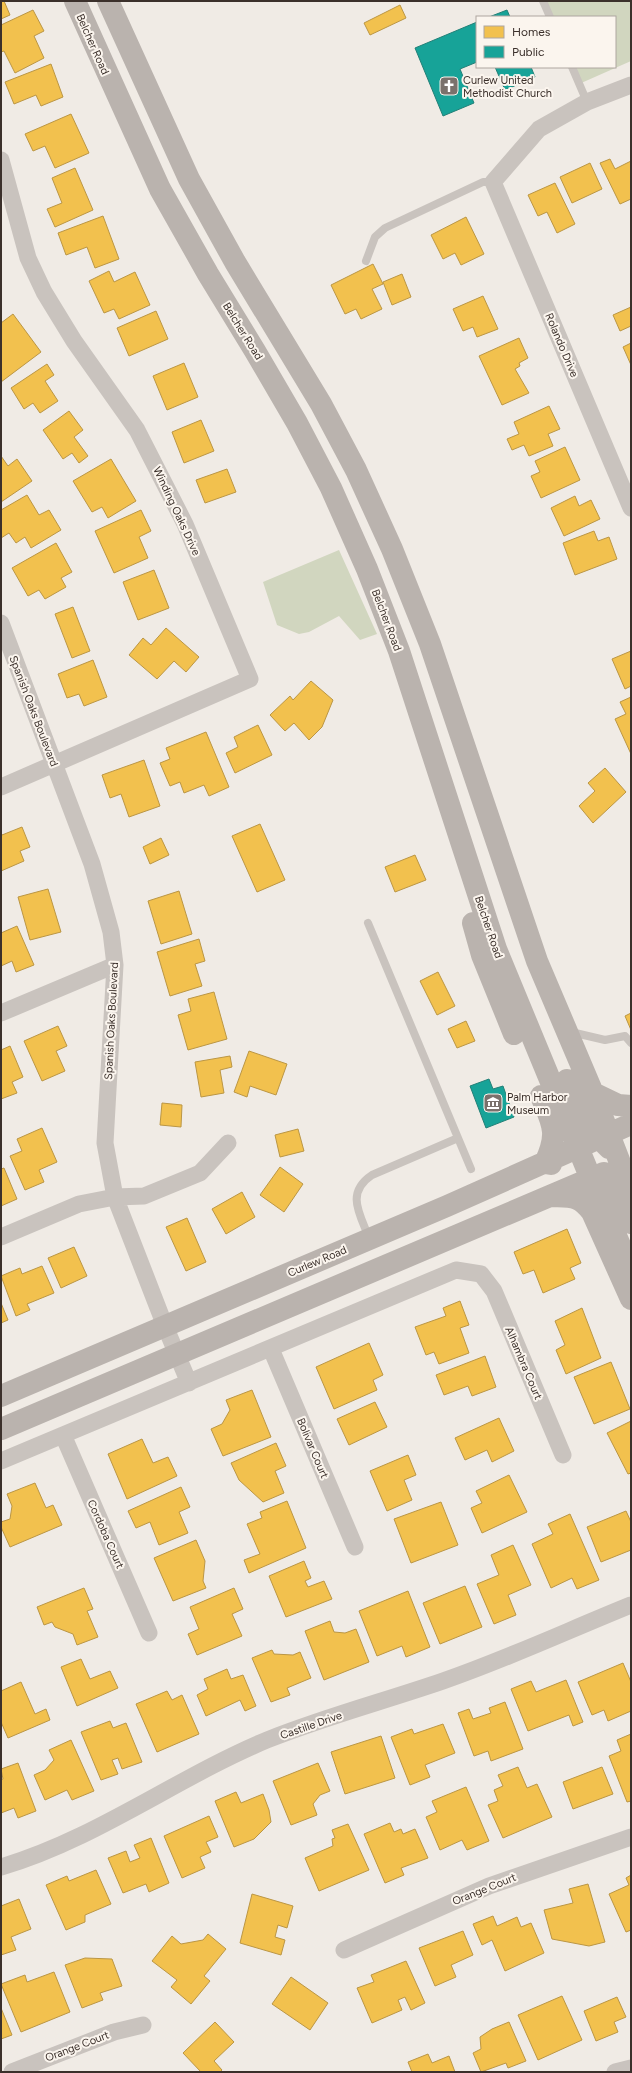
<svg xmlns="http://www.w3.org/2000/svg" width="632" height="2073" font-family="Figtree,sans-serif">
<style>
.green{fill:#d1d6bf}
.homes{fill:#f2c14e;stroke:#bb9644}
.public{fill:#17a398;stroke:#228077}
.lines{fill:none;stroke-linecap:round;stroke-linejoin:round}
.lane{stroke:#c9c3be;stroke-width:8}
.street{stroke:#c9c3be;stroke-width:17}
.secondary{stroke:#bab3ae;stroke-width:22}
.labels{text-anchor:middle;stroke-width:4;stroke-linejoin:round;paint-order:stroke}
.street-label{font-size:11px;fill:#3b302b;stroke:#fbf5ee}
.poi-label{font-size:11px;fill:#3b302b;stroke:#fbf5ee;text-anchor:start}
</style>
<rect width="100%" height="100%" fill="#f0ebe5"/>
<path class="green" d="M543 1H631V61L579 84 572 67H615V17H550Z
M339 550 377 634 360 640 339 616 309 632 299 634 277 625 263 582Z"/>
<path class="homes" d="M1 1H4L10 15 1 19Z
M400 5 406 18 370 35 364 23Z
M33 10 44 31 34 36 44 58 15 73 4 51 1 52V25Z
M51 64 63 97 41 106 36 95 14 104 5 82Z
M71 114 89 153 55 168 45 146 33 151 25 134Z
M610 159 615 169 631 161V199L620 204 600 163Z
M590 163 602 189 572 203 560 177Z
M75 168 93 210 55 227 47 209 62 203 52 178Z
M555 183 575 224 557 233 547 212 538 216 528 195Z
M103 216 119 259 95 268 87 247 66 255 58 233Z
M466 217 484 254 461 265 455 253 443 259 431 235Z
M373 264 383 284 372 289 382 309 361 319 356 309 345 314 331 285Z
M109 271 114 282 135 272 150 305 119 319 114 309 104 313 89 281Z
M402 274 411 297 392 305 383 282Z
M483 296 498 329 477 337 473 327 463 331 453 309Z
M631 307V326L620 331 613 315Z
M156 311 168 339 129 356 117 328Z
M13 314 41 352 1 382V323Z
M519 338 528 358 519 363 520 366 515 369 529 393 502 405 479 356Z
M631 343V365L623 347Z
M184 363 198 397 167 410 153 376Z
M47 364 54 375 45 381 58 401 40 413 33 403 24 409 11 388Z
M549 406 560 429 548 434 553 446 529 456 524 445 512 450 507 439 519 434 514 422Z
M69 411 83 430 74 437 88 456 79 463 72 453 63 459 43 430Z
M201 420 214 451 184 463 172 432Z
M565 447 580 480 541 498 531 476 540 472 535 461Z
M1 456 8 466 17 459 32 481 1 502Z
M111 459 136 501 108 518 102 507 92 512 73 481Z
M227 469 236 492 205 503 196 480Z
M27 495 39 515 49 510 61 530 31 548 25 537 16 543 9 533 1 538V510Z
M575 496 579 506 591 500 600 519 564 536 551 508Z
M141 510 151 531 139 537 148 558 114 573 95 531Z
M594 531 598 541 609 537 617 559 575 575 563 543Z
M56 543 72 572 61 578 66 587 45 599 39 590 28 596 12 568Z
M154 570 169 608 138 620 123 582Z
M73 607 90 651 72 658 55 614Z
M166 628 199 657 186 672 174 661 157 679 129 655 143 638 151 645Z
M631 651V686L625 689 612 659Z
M93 660 107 697 84 706 79 694 67 698 58 674Z
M311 681 333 700 322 727 309 740 294 723 285 731 270 715 290 696 293 700Z
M631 697V754L615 719 626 714 620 702Z
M258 725 272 755 235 773 226 753 238 747 234 737Z
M206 732 229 787 209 796 204 785 184 793 180 782 170 786 160 763 170 759 166 748Z
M144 760 160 806 129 817 121 794 110 798 102 775Z
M605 768 626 792 593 823 579 806 595 791 588 783Z
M260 824 285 880 257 892 232 836Z
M22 827 30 847 20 851 24 861 1 871V832L2 835Z
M161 838 169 855 150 864 143 847Z
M415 855 426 880 395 892 385 867Z
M48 889 61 932 30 940 18 897Z
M179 891 192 934 161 944 148 901Z
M17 926 34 965 16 972 12 961 1 966V933Z
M199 939 205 961 195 964 202 986 170 996 157 952Z
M438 972 455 1006 437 1015 420 981Z
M214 992 227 1039 188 1050 178 1015 191 1011 188 999Z
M631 1013V1030L625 1016Z
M466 1021 475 1041 457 1048 448 1029Z
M58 1026 67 1046 56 1051 65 1071 42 1081 24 1041Z
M10 1046 23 1077 12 1082 17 1093 1 1099V1050Z
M249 1051 287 1064 276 1095 250 1086 247 1097 234 1092Z
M230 1056 232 1067 220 1070 224 1093 201 1097 195 1062Z
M162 1103 182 1105 181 1127 160 1125Z
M42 1128 57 1162 39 1170 44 1182 25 1190 10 1156 22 1151 17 1139Z
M298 1129 304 1151 280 1157 275 1135Z
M280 1167 303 1184 284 1212 260 1195Z
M4 1168 17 1199 1 1206V1169Z
M242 1192 255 1217 226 1234 212 1209Z
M187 1218 206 1262 186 1271 166 1227Z
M567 1229 581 1263 570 1268 575 1279 543 1293 534 1270 523 1274 514 1252Z
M74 1247 87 1276 61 1288 48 1258Z
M42 1266 54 1293 27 1304 30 1310 16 1316 1 1276 20 1268 22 1274Z
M460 1301 469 1325 460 1328 469 1353 439 1364 434 1352 426 1355 415 1327 446 1316 443 1308Z
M1 1303 8 1320 1 1323Z
M582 1308 601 1358 566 1374 556 1350 565 1345 555 1321Z
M369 1343 383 1375 373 1380 377 1390 334 1409 316 1367Z
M485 1356 496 1387 472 1396 468 1386 444 1395 436 1375Z
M611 1362 630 1409 594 1424 574 1377Z
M252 1390 271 1437 223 1456 211 1429 222 1424 230 1410 226 1400Z
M375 1402 387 1427 349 1445 337 1419Z
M499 1418 514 1451 492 1462 487 1450 465 1460 455 1438Z
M631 1421V1473L628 1474 607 1433Z
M142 1439 153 1463 168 1457 177 1476 127 1499 108 1454Z
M276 1443 286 1466 275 1471 284 1493 263 1502 239 1480 231 1463Z
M408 1455 416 1475 404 1480 412 1500 387 1511 370 1471Z
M509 1475 527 1512 482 1533 471 1508 482 1503 476 1491Z
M35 1483 46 1508 53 1505 62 1525 10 1547 1 1527V1522L10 1519 12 1506 7 1494Z
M181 1487 190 1507 179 1512 188 1533 159 1545 150 1522 136 1528 128 1511Z
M287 1501 306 1548 249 1573 244 1560 260 1554 247 1524 262 1518 260 1512Z
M441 1502 458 1545 411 1563 394 1519Z
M626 1511 631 1522V1550L601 1562 587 1527Z
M570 1514 599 1580 577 1589 572 1578 551 1588 532 1544 553 1534 548 1524Z
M196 1540 205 1561 203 1581 206 1588 173 1601 154 1558Z
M513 1545 531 1585 508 1595 516 1615 494 1624 477 1584 499 1575 491 1555Z
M304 1561 311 1578 305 1581 308 1587 324 1581 332 1599 286 1617 269 1576Z
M465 1586 482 1627 440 1644 423 1603Z
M84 1588 93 1609 87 1611 98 1637 77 1645 73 1634 55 1627 52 1622 44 1625 37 1607Z
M234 1588 243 1609 232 1614 242 1636 197 1655 188 1634 199 1629 190 1607Z
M408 1591 430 1647 406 1657 402 1646 377 1656 359 1611Z
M330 1621 334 1632 345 1633 356 1629 369 1662 324 1680 305 1631Z
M272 1650 274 1654 293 1655 300 1652 311 1678 287 1688 290 1695 271 1702 252 1658Z
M81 1659 90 1679 110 1671 118 1688 77 1706 61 1667Z
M623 1663 631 1682V1711L608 1721 604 1710 592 1715 578 1682Z
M227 1669 231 1679 243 1675 256 1706 245 1711 240 1700 206 1716 197 1695 208 1689 204 1679Z
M566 1680 583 1722 573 1726 569 1715 528 1731 511 1689 531 1681 536 1692Z
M21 1682 35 1714 46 1709 50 1720 8 1738 1 1722V1691Z
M167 1691 172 1700 182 1695 199 1734 157 1752 136 1704Z
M505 1702 523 1749 491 1761 488 1751 474 1756 458 1713 469 1709 473 1719 491 1713 489 1708Z
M110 1721 113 1728 126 1723 142 1762 122 1769 118 1758 112 1760 118 1774 101 1780 81 1732Z
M443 1724 455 1753 425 1765 430 1777 410 1785 391 1737 412 1729 414 1734Z
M631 1734V1801L627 1802 609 1756 621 1751 617 1740Z
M381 1736 395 1778 345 1794 331 1752Z
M71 1740 94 1791 72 1800 67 1790 45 1800 34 1775 45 1770 54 1760 49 1750Z
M18 1763 36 1811 18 1818 14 1808 1 1813V1780L3 1779 1 1769Z
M318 1763 330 1791 320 1795 313 1804 317 1815 291 1825 273 1781Z
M518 1767 527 1788 537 1784 552 1817 503 1838 488 1805 498 1801 494 1790 503 1786 498 1775Z
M602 1767 613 1794 573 1809 563 1782Z
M466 1787 489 1841 467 1850 462 1840 440 1850 426 1817 437 1812 432 1801Z
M236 1792 241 1803 263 1794 269 1810 271 1822 254 1839 234 1847 215 1801Z
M209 1816 218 1837 206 1842 211 1852 200 1857 205 1868 182 1878 164 1836Z
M390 1823 394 1832 401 1829 403 1834 415 1829 428 1858 401 1868 404 1875 385 1883 364 1834Z
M348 1824 369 1870 319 1891 305 1858 333 1846 332 1839 335 1838 332 1830Z
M151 1838 169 1883 149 1892 146 1884 123 1893 108 1858 126 1851 130 1862 140 1858 134 1845Z
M96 1870 111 1904 85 1915V1922L66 1930 46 1885 67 1876 69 1881Z
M631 1875V1930L626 1932 609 1894 629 1885 626 1878Z
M588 1884 605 1942 589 1946 552 1939 544 1910 573 1903 569 1889Z
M252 1894 293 1906 287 1928 278 1925 275 1937 285 1940 281 1955 240 1943Z
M19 1899 31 1929 11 1937 16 1950 1 1955V1906Z
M493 1916 497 1926 517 1917 521 1927 531 1923 544 1953 505 1971 492 1940 482 1945 473 1924Z
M463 1931 473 1955 451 1965 456 1977 435 1986 419 1948Z
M208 1934 226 1949 204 1976 210 1981 191 2004 171 1987 177 1980 152 1961 172 1936 181 1944 203 1940Z
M85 1958 112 1959 122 1986 100 1993 103 2000 82 2008 65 1965Z
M406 1961 425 2003 411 2010 405 1997 398 2000 402 2010 372 2023 357 1988 374 1982 371 1975Z
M54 1972 70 2012 21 2032 1 1984 25 1975 27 1982Z
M291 1977 328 2003 310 2030 272 2004Z
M562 1996 582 2040 538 2060 518 2015Z
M617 1997 626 2017 614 2022 618 2032 596 2041 584 2011Z
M1 2008 12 2035 1 2039Z
M215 2022 234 2042 214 2061 222 2070 220 2072H201L183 2053Z
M509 2022 526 2061 508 2068 506 2063 481 2072 473 2053 481 2049 480 2037 492 2029Z
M428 2054 432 2063 449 2056 455 2072H412L408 2062Z"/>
<path class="public" d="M507 10 510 17H489Z
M477 22V62L460 69 474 103 443 116 415 48Z
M495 67H531L535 77 505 90Z
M489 1079 493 1089 503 1086 514 1117 486 1128 470 1086Z"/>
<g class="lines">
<path class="lane" d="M543 1 550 17
M572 67 587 102
M366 261 375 237 385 228 483 182H493
M368 923 471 1169
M571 1032 605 1040 625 1036 631 1043
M369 1238C360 1214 345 1193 372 1175L458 1138"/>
<path class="street" d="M631 85 587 102 539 129 493 182 631 508
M1 160 28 258 44 292 74 341 137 430 185 524 250 679 1 787
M1 623 92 864 111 932 115 965 105 1143 115 1197 165 1326 189 1383
M1 1013 115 965
M1 1237 79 1204 115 1197 144 1196 200 1173 228 1143
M271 1349 355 1547
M63 1435 149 1633
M1 1461 456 1270 481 1274 494 1291 563 1455
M1 1867C96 1839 176 1778 267 1740 324 1717 385 1701 443 1681 507 1659 569 1630 631 1605
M344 1950 489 1886 631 1837
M12 2072 114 2032 143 2025
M615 2072 631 2068"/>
<path class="secondary" d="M75 1 160 189 208 274 255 351 297 423 331 488 367 569 399 651 496 949 591 1179 631 1270
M108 1 189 179 235 262 321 404 356 470 392 549 430 644 537 961 593 1093 631 1191
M473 923 482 955 514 1034
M567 1080 592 1131 609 1148
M541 1096C553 1125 559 1133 545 1163L551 1164
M593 1102V1093L618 1105 631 1106
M588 1172 614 1190 631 1223
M551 1196C572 1197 579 1195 592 1212L631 1299
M1 1396 447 1206 631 1124
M1 1429 604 1173"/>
</g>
<defs>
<symbol id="church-square" viewBox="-11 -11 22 22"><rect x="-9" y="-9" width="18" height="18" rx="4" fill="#7a716c" stroke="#fbf5ee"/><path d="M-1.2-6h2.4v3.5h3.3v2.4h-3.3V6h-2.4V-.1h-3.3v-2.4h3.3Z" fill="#fff"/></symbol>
<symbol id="museum-square" viewBox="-11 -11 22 22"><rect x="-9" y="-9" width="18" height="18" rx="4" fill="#7a716c" stroke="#fbf5ee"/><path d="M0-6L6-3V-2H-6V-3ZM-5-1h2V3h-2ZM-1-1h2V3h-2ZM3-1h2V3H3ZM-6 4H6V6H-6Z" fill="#fff"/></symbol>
</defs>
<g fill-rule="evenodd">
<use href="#church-square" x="438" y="75" width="22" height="22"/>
<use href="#museum-square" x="482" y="1092" width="22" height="22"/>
</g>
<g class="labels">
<g class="street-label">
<text transform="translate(93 44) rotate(66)" y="4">Belcher Road</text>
<text transform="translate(243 331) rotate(58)" y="4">Belcher Road</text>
<text transform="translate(562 345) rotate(67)" y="4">Rolando Drive</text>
<text transform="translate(177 511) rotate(65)" y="4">Winding Oaks Drive</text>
<text transform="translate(387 620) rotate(69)" y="4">Belcher Road</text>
<text transform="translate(34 711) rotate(69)" y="4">Spanish Oaks Boulevard</text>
<text transform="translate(489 927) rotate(71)" y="4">Belcher Road</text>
<text transform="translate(111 1021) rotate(-87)" y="4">Spanish Oaks Boulevard</text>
<text transform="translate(317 1261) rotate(-23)" y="4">Curlew Road</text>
<text transform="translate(524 1363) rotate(67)" y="4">Alhambra Court</text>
<text transform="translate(313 1448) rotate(67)" y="4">Bolivar Court</text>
<text transform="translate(106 1534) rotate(66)" y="4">Cordoba Court</text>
<text transform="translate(311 1725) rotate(-19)" y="4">Castille Drive</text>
<text transform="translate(484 1889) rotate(-22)" y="4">Orange Court</text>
<text transform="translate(77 2046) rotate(-21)" y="4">Orange Court</text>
</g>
<g class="poi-label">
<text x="463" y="84">Curlew United<tspan x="463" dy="13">Methodist Church</tspan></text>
<text x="507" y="1101">Palm Harbor<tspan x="507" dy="13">Museum</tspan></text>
</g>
</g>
<rect width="632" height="2073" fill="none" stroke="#3b302b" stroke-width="4"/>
<rect x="476" y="16" width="140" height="52" fill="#fbf5ee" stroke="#aea6a0"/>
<rect x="484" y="26" width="20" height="12" fill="#f2c14e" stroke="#aea6a0"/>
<text x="512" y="36" font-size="12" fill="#3b302b">Homes</text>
<rect x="484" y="46" width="20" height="12" fill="#17a398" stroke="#aea6a0"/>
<text x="512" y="56" font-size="12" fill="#3b302b">Public</text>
</svg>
